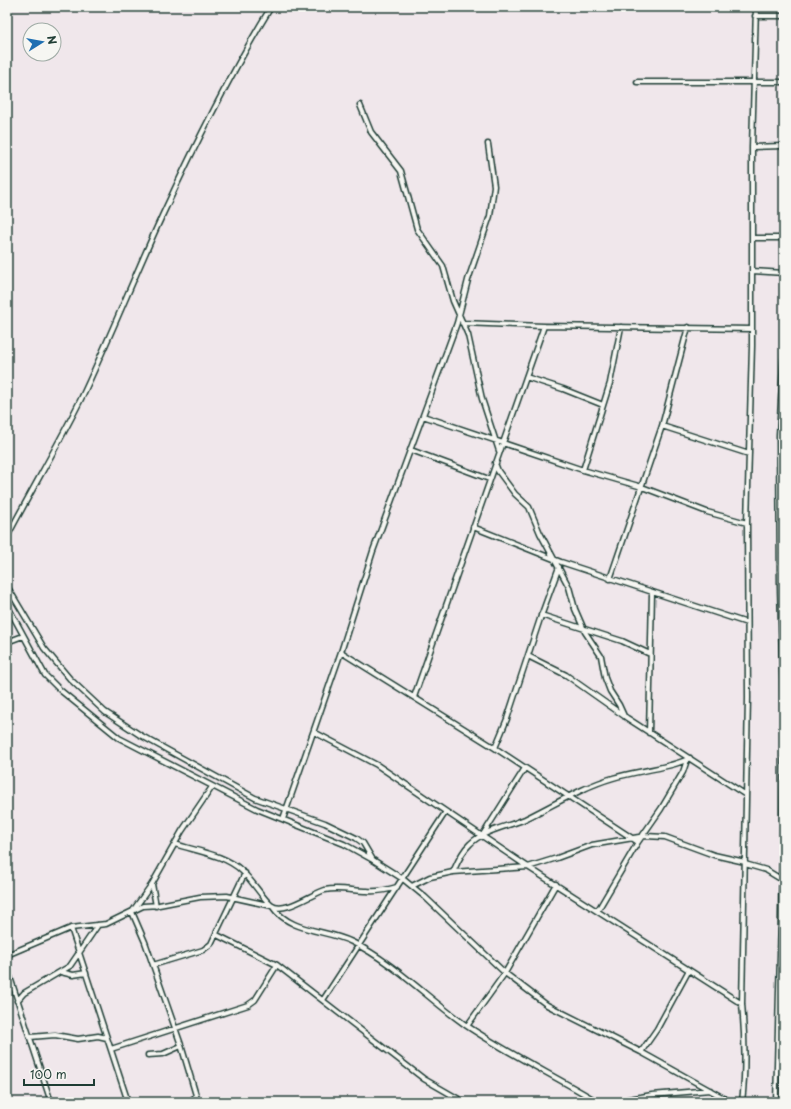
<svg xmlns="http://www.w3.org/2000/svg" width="791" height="1109" font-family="'Playpen Sans',sans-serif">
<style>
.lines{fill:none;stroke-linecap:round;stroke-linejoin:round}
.street-casing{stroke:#1f3d34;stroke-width:7}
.street{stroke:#f6f6f2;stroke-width:4}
</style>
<rect width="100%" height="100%" fill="#f0e7eb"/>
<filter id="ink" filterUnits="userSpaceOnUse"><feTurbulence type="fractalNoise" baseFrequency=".025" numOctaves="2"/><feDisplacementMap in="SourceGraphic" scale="8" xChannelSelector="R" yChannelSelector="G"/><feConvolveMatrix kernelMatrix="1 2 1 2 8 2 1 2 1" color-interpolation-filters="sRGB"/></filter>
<g filter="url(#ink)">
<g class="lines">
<defs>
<path id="street" d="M755 16H784
M637 82H784
M360 105 371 132 401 171 417 229 443 266 453 301 468 335 482 399 499 451
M752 147 784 146
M753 238H784
M752 271 784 273
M462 323 544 326 751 329
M526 377 563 389 603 405
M423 416 583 470 642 487 707 512 747 523
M662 426 749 454
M411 450 489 479
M495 463 498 471 515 494 529 507 540 533 569 587 575 609 585 632 601 656 605 678 610 691 619 705 624 716
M583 470 610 383 621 327
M473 527 561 562 747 623
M7 537C31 491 57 447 80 401 109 340 134 277 162 216 195 145 230 74 271 7
M610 579 662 426 688 327
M7 586 44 648 70 679 105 712 140 735 255 798 325 823 356 838 363 843 373 860
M7 605 45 675 60 690 119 738 257 809 344 844 373 860 403 879 425 897 505 973 547 1005 641 1052 731 1102
M541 615 622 641 650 654
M7 642 23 636
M341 652 495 748 638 842
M528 656 566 675 627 718 746 795
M414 697 544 326
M314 732 377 765 528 867 742 1004
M649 733 652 593
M495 748 507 719 540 619 559 567
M283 819 341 652 373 551 457 323 468 280 490 216 494 186 488 144
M482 836 525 768
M175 844C196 851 226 855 242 871 252 880 263 899 271 905 284 915 311 894 325 890 339 887 353 891 367 891 377 892 387 890 397 887
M745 864 766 870 784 881
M453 872C457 863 462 851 470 844 484 830 507 827 525 819 554 805 582 787 613 778 635 771 672 768 690 758
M152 884 156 906
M412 886 430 877 453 872 528 867 557 858 592 845 645 836 665 837 714 855 745 862
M598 910 638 842 661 809 683 772 687 760
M71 928 128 1102
M217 935 277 965 424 1079 464 1102
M7 955 71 928 106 924 143 906 159 905 200 897 227 896 272 906C290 933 326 929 352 942 395 963 428 999 467 1026 509 1054 555 1076 598 1102
M153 965 203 950 211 944 245 873
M7 968 51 1102
M61 972 73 975 86 973
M323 1000 445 813
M17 1001 24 993 70 966 98 925
M467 1026 505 973 556 884
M30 1037 55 1035 78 1039 98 1036 107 1038
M111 1049 248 1005 255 1000 277 965
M641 1052 657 1029 689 970
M148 1055 163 1054 181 1046
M190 1102 196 1096
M198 1102 181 1045 145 942 132 912 152 884 182 831 212 787
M612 1102 652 1095 710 1090
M742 1102C746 1069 745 1037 742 1004L748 698 747 523 752 346V147L756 7
M776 1102 781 917 784 735 780 587 779 435 784 348"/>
</defs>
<use href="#street" class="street-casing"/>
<use href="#street" class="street"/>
</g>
</g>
<rect width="791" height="1109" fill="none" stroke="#f6f6f2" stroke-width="24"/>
<rect x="12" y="12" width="767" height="1085" fill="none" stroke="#1f3d34" stroke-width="1.5" filter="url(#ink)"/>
<g transform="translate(42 42) rotate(79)"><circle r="19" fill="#f6f6f2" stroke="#a0aca6"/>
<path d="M0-3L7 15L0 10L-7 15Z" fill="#1f6fb2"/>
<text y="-6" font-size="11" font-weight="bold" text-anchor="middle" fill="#1f3d34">N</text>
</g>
<path d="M24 1079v6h70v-6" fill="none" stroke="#1f3d34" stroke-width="2"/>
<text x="30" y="1079" font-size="12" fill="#1f3d34" stroke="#f6f6f2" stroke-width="3" paint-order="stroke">100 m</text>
</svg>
